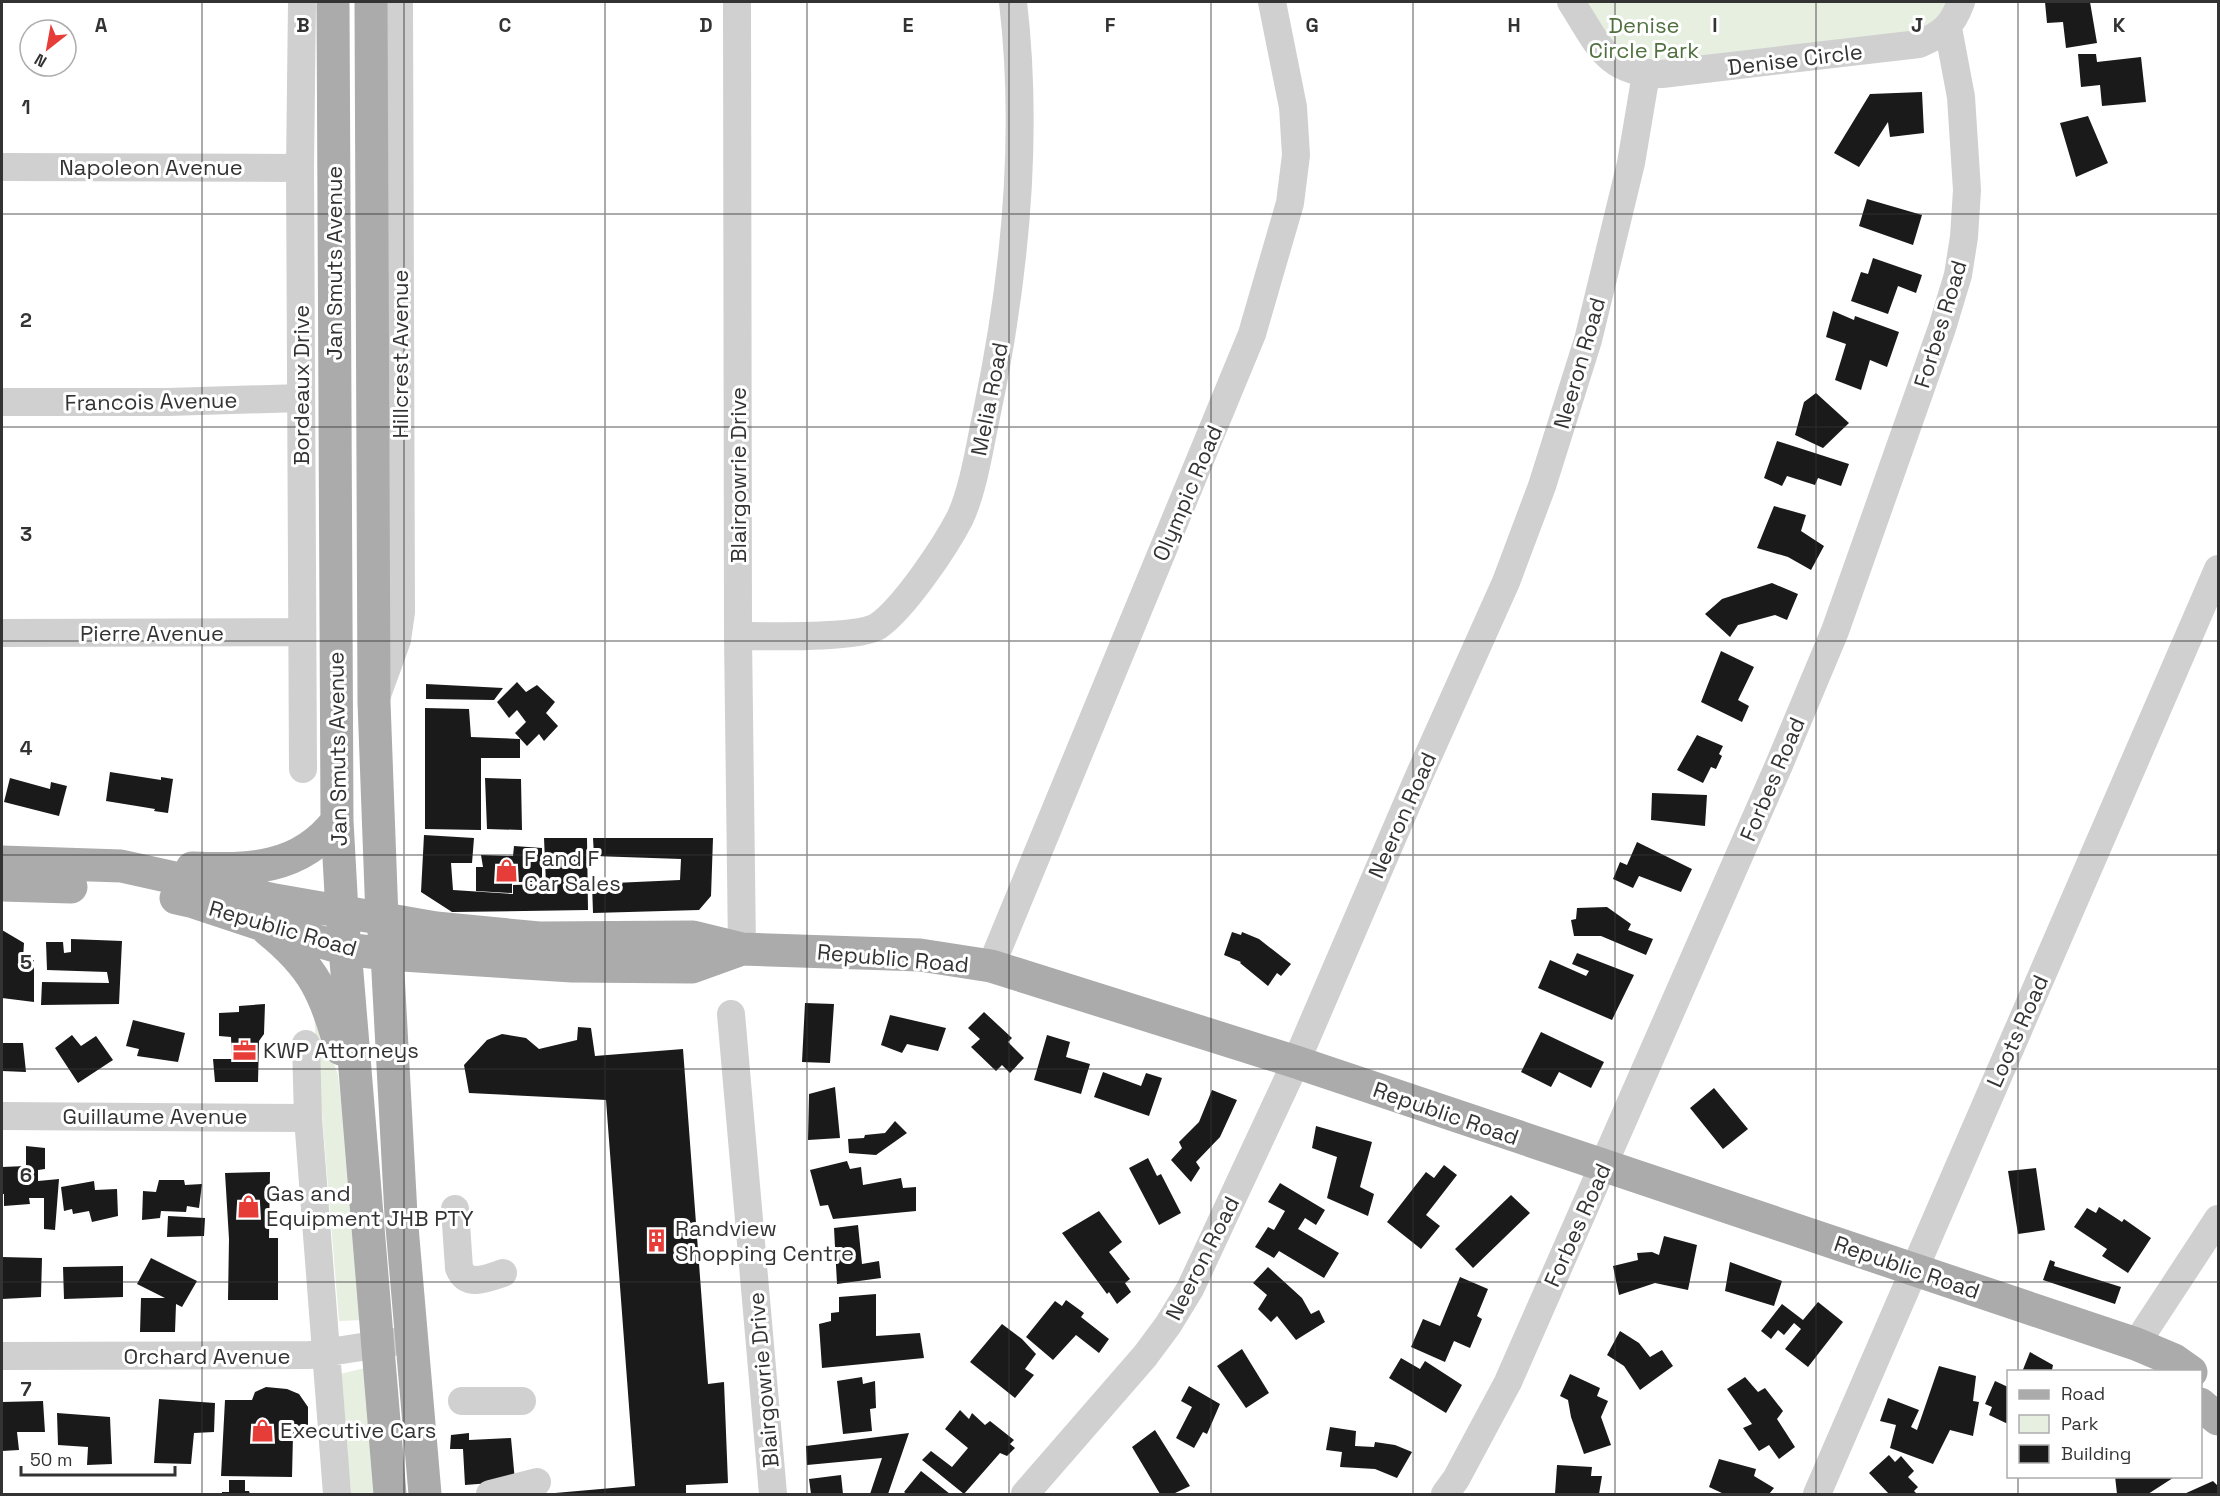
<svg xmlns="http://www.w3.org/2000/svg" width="2220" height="1496" font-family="'Space Grotesk',sans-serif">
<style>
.green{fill:#e7efe1}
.building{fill:#1a1a1a}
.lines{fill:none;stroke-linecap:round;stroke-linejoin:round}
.minor{stroke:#d0d0d0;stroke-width:28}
.major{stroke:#ababab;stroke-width:33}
.grid{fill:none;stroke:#333;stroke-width:1.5;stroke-opacity:0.55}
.labels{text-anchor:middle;stroke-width:6;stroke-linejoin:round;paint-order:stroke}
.park-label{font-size:22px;fill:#50703f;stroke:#fff}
.street-label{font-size:22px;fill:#333;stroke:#fff}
.poi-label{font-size:22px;fill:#333;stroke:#fff;text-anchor:start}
.grid-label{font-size:20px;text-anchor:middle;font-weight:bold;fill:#333;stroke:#fff;stroke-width:6;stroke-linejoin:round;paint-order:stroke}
</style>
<rect width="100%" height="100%" fill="#fff"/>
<path class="green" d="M1567 2H1958L1944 33 1640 75Z
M313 1003 338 1075 366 1320 339 1321Z
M365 1368 379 1494H351L340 1374Z"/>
<path class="building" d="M2045 2H2090L2097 43 2066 48 2063 22 2047 23Z
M2078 54H2096L2097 62 2141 57 2146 102 2102 106 2100 85 2081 87Z
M1922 92 1924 133 1890 137 1888 122 1859 167 1834 153 1870 94Z
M2088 116 2108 163 2076 177 2060 123Z
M1867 199 1922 215 1913 245 1859 226Z
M1873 258 1922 275 1916 293 1898 286 1888 314 1851 301 1861 272 1868 274Z
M1833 311 1854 320 1855 316 1899 332 1887 367 1870 360 1861 390 1835 380 1846 344 1826 337Z
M1816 393 1849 423 1823 448 1795 435 1804 402Z
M1777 441 1849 464 1841 486 1818 478 1815 485 1787 476 1782 486 1764 478Z
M1774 506 1806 515 1801 531 1824 546 1811 570 1788 557 1757 548Z
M1772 583 1798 594 1787 620 1775 615 1738 625 1730 637 1705 614 1722 599Z
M1721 651 1754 667 1738 700 1749 706 1742 722 1701 702Z
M517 682 526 692 537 685 555 702 546 713 558 726 544 741 539 734 527 746 515 733 526 722 517 710 509 718 497 702Z
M426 684 503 688 494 700 426 699Z
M425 708 469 709 471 737 520 739V758H481V830L425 829Z
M1697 735 1723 746 1719 754 1722 756 1716 769 1711 767 1703 783 1677 770Z
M110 772 161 780V777L173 779 168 813 154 811 155 809 106 801Z
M10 778 50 789 51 782 67 786 59 816 4 802Z
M485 778 521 779 522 830 487 829Z
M1652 793 1707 795 1705 826 1651 820Z
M424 835 474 838 472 863H451L453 890 513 894V897V885L546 884 544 838H587L588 910 452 912 421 892Z
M593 838H713L711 896 699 910 593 913 592 884 680 880 681 859 594 856Z
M1637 842 1692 869 1681 892 1639 876 1633 888 1613 879 1620 862 1627 865Z
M514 846 542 848V882H512V893L476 891V867H483L481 855 513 856Z
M1607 907 1631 924 1628 930 1653 939 1646 955 1601 936H1574L1571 920 1576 919 1577 908Z
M2 930 24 943 23 959 34 960V1002L2 998Z
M1232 932 1241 935 1242 932 1259 939 1291 964 1281 976 1277 973 1268 986 1240 963 1241 962 1224 955Z
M71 939 122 941 119 1004 41 1005 42 982 109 983 107 972 47 970 46 942H63L64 953 71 952Z
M1577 953 1634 975 1612 1020 1538 988 1550 960 1586 976 1589 971 1572 964Z
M805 1003 834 1004 830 1063 802 1062Z
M265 1004 264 1034 259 1041 258 1082H215L213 1059H232L231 1037 219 1036V1013L239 1012V1006Z
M984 1012 1012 1038 1008 1042 1024 1058 1010 1073 1002 1065 996 1071 971 1047 980 1039 968 1028Z
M890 1015 946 1028 938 1051 907 1044 902 1053 881 1045Z
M133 1020 185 1033 178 1062 137 1056 139 1049 126 1046Z
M578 1027 591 1028 595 1056 683 1049 708 1384 724 1382 728 1483 686 1485V1494H555V1493L635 1486 606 1100 469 1093 464 1065 487 1040 502 1034 526 1038 539 1049 577 1040Z
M1541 1032 1604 1062 1591 1088 1559 1072 1551 1087 1521 1072Z
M72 1035 81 1046 96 1036 113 1060 78 1083 55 1048Z
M1047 1035 1070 1042 1066 1057 1090 1064 1081 1094 1034 1080Z
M2 1043H23L26 1072 2 1071Z
M1103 1072 1141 1086 1146 1073 1162 1078 1149 1116 1094 1097Z
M835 1087 840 1138 808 1140 809 1094Z
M1714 1088 1748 1129 1723 1149 1690 1108Z
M1212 1090 1237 1100 1220 1137 1196 1162 1200 1168 1191 1182 1171 1160 1182 1148 1179 1142 1199 1122Z
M895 1121 907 1133 876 1155 849 1153 848 1139 864 1138 865 1135 885 1133Z
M1316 1126 1372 1142 1360 1187 1374 1194 1368 1216 1327 1198 1337 1157 1312 1148Z
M26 1146 45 1148V1169L38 1170V1181L59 1179 55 1230 44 1229V1198H29L30 1204 4 1206V1194H2V1167L26 1166Z
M1148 1158 1157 1176 1161 1174 1181 1213 1159 1225 1129 1168Z
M847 1161 850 1169 861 1167 863 1185 901 1178 903 1188 916 1187V1211L833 1219 828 1205 820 1206 810 1170Z
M1444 1165 1457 1175 1426 1215 1440 1226 1421 1249 1387 1222 1426 1172 1434 1178Z
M2036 1168 2045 1230 2018 1234 2008 1171Z
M270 1172 269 1238H278V1300H228L229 1239 225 1173Z
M159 1180H184L185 1185 202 1184 199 1208 187 1206 186 1212 161 1211 160 1218 142 1220 143 1191 156 1192Z
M94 1181 95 1190 117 1189 118 1216 92 1222 89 1211 73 1214 72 1209 64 1211 61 1187Z
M1280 1183 1325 1210 1316 1225 1305 1218 1298 1229 1339 1253 1324 1278 1279 1251 1274 1258 1255 1247 1268 1227 1274 1230 1285 1211 1268 1202Z
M1511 1195 1530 1213 1473 1268 1455 1249Z
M2099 1207 2122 1222 2124 1219 2151 1238 2128 1273 2102 1256 2107 1249 2074 1227 2087 1208 2096 1213Z
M1099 1211 1122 1242 1109 1252 1130 1279 1125 1283 1131 1292 1117 1304 1109 1292 1107 1294 1062 1233Z
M168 1216 205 1218 204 1236 167 1237Z
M858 1225 862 1264 879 1261 881 1278 837 1284 834 1228Z
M1664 1236 1697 1245 1688 1290 1655 1283 1619 1295 1613 1266 1638 1260 1637 1253 1652 1252 1659 1255Z
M2 1257 42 1258 41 1297 2 1299Z
M151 1258 197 1281 182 1307 176 1304 175 1332H140L141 1298H165L137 1284Z
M2050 1260 2055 1262 2054 1266 2121 1287 2115 1304 2043 1280Z
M1730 1262 1782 1281 1774 1306 1725 1291Z
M123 1266V1297L64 1299 63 1267Z
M1268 1267 1302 1298 1311 1314 1319 1310 1325 1322 1296 1340 1277 1316 1271 1322 1258 1309 1267 1295 1253 1283Z
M1460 1277 1488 1289 1477 1316 1482 1319 1470 1348 1454 1341 1445 1362 1411 1347 1423 1319 1440 1326Z
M876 1294V1336L920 1333 924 1358 822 1368 819 1324 831 1321V1313L839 1312V1297Z
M1066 1300 1084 1313 1081 1317 1109 1339 1099 1353 1076 1335 1053 1360 1026 1337 1055 1301 1062 1306Z
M1818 1302 1843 1322 1808 1367 1785 1349 1801 1329 1794 1323 1784 1335 1778 1330 1771 1339 1761 1331 1782 1304 1803 1320Z
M1002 1324 1022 1339 1036 1354 1025 1369 1034 1375 1015 1398 970 1362Z
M1620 1331 1639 1343 1650 1357 1662 1350 1673 1366 1640 1390 1624 1366 1607 1355Z
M1242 1349 1269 1393 1246 1408 1217 1366Z
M2030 1352 2053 1365 2052 1370 2055 1372H2022Z
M1401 1358 1420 1369 1425 1361 1462 1385 1446 1413 1389 1378Z
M1939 1366 1976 1376 1973 1401 1979 1402 1973 1436 1950 1430 1933 1464 1890 1448 1896 1425 1880 1421 1888 1398 1919 1410 1911 1427 1917 1430Z
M1570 1374 1600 1388 1597 1396 1608 1401 1601 1417 1611 1445 1584 1454 1571 1417 1568 1400 1560 1396Z
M862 1377 863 1384 875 1381 876 1408 870 1409 872 1431 843 1434 837 1381Z
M1745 1377 1758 1392 1765 1388 1783 1411 1777 1419 1795 1447 1779 1459 1769 1445 1759 1451 1743 1428 1752 1424 1727 1389Z
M1995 1381 2008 1387V1424L1989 1415 1992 1407 1985 1404Z
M1189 1386 1220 1404 1207 1434 1203 1432 1194 1448 1176 1438 1192 1407 1181 1401Z
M266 1387 287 1389 299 1394 308 1407V1425L293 1435 292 1477 221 1476 225 1400H252L255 1392Z
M159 1399 215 1403 214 1432 194 1433 191 1464 154 1463Z
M43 1401 45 1432H17L19 1450 2 1451V1402Z
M960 1410 969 1419 972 1413 985 1425 990 1421 1014 1440 1010 1444 1015 1448 1007 1456 1000 1453 964 1494 922 1460 931 1451 952 1467 968 1448 945 1429Z
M57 1413 110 1417 112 1464 87 1465 88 1447 58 1445Z
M1330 1427 1356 1431 1355 1446 1374 1447 1375 1442 1395 1445 1412 1452 1397 1478 1375 1469 1340 1467 1342 1452 1326 1450Z
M1155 1430 1190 1486 1173 1494H1160L1132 1447Z
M469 1433V1440L511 1438 515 1481 465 1485 463 1449H450L451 1435Z
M909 1433 888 1494H870L882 1458 807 1465 806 1446Z
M1889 1455 1895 1462 1901 1456 1914 1471 1908 1477 1918 1487 1914 1491 1917 1494H1889L1869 1473Z
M1719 1459 1756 1469 1754 1476 1774 1488 1769 1494H1724L1709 1487Z
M1557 1465 1592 1467 1591 1476H1602L1599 1494H1555Z
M921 1471 950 1494H907L904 1492Z
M841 1475 843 1494H811L809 1479Z
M2115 1476H2176L2148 1494H2117Z
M229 1480H245V1491H249L250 1494H222V1492H229Z
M2213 1481 2218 1486V1494H2184Z"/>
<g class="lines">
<path class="minor" d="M302 2 300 168 303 769
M737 2 738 636 742 949
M1571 2C1598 44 1606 73 1662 74L1919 44C1943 34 1952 26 1961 2
M2 167 300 168
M2 402H168L301 398
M2 633 302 632
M738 636C766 636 858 639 878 626 904 608 945 547 960 518 974 488 980 444 987 412 1015 278 1029 138 1013 2
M377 695 397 640 401 612 399 2
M991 966 1252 334 1290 203 1296 155 1293 107 1272 2
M731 1014 773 1494
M306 1044 308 1118 337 1494
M2 1116 308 1118
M455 1209 459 1268C467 1288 488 1278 503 1273
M2136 1344 2218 1219
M2 1356 310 1355 400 1341
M462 1401H522
M490 1494 537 1482
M1025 1494 1145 1356 1168 1325 1190 1289 1296 1062 1419 776 1506 582 1542 486 1588 340 1631 163 1646 74
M1445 1494 1456 1479 1508 1382 1779 765 1835 631 1942 328 1958 275 1964 237 1967 190 1961 97 1948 28
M1817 1494 2218 569"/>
<path class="major" d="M333 2 337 821 342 912 390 1494
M371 2 374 702 382 918 387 954 401 1215 425 1494
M2 862 121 866 275 900 436 928 539 938 693 937 742 949 920 955 991 966 1296 1062 2136 1344 2174 1360 2191 1372
M192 868C249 870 300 870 337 821
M2 885 71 887
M176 898 194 902 263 925 345 949 387 954 572 966 692 967 742 949
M268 930C315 968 324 992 341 1049
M2200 1404 2218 1419"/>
</g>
<path class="grid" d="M202 2V1494M404 2V1494M605 2V1494M807 2V1494M1009 2V1494M1211 2V1494M1413 2V1494M1615 2V1494M1816 2V1494M2018 2V1372M2 214H2218M2 427H2218M2 641H2218M2 855H2218M2 1069H2218M2 1282H2218M2018 1476V1494"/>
<defs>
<symbol id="shop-bare" viewBox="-9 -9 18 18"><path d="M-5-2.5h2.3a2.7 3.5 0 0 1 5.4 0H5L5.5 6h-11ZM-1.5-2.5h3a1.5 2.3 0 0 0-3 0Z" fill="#e73d38" stroke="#fff" stroke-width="2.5" paint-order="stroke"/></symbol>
<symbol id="office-bare" viewBox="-9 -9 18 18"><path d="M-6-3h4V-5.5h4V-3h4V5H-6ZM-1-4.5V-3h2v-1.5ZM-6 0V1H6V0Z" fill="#e73d38" stroke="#fff" stroke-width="2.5" paint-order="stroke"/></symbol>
<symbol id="building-bare" viewBox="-9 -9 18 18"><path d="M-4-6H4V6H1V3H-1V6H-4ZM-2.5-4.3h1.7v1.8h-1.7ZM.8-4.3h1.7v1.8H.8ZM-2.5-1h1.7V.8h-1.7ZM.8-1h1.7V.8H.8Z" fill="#e73d38" stroke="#fff" stroke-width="2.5" paint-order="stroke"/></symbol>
</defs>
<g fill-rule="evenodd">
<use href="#shop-bare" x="490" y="854" width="33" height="33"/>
<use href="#office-bare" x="228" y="1034" width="33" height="33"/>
<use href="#shop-bare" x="232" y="1190" width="33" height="33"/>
<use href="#building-bare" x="640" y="1224" width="33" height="33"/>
<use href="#shop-bare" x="246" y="1414" width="33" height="33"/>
</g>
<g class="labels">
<g class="park-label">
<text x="1644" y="33">Denise<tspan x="1644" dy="25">Circle Park</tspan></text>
</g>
<g class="street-label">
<text transform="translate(1795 59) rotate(-7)" y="8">Denise Circle</text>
<text x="151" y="175">Napoleon Avenue</text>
<text transform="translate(334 263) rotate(-90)" y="8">Jan Smuts Avenue</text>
<text transform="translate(1940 324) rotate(-73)" y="8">Forbes Road</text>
<text transform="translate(400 354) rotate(-90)" y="8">Hillcrest Avenue</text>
<text transform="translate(1579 363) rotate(-74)" y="8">Neeron Road</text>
<text transform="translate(301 385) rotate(-90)" y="8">Bordeaux Drive</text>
<text transform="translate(989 399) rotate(-79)" y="8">Melia Road</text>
<text transform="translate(151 401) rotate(-1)" y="8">Francois Avenue</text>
<text transform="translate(738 475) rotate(-90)" y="8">Blairgowrie Drive</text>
<text transform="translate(1187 493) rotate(-67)" y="8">Olympic Road</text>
<text x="152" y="641">Pierre Avenue</text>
<text transform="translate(337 749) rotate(-91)" y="8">Jan Smuts Avenue</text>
<text transform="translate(1772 779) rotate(-67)" y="8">Forbes Road</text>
<text transform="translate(1402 815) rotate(-66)" y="8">Neeron Road</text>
<text transform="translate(283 928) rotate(16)" y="8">Republic Road</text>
<text transform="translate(893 958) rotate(5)" y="8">Republic Road</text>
<text transform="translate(2017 1031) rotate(-66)" y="8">Loots Road</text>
<text transform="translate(1446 1113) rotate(19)" y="8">Republic Road</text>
<text x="155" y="1124">Guillaume Avenue</text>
<text transform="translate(1577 1225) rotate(-66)" y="8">Forbes Road</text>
<text transform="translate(1202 1258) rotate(-63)" y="8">Neeron Road</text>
<text transform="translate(1907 1267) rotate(19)" y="8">Republic Road</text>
<text x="207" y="1364">Orchard Avenue</text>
<text transform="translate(763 1380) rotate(-95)" y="8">Blairgowrie Drive</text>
</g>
<g class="poi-label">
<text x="524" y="866">F and F<tspan x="524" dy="25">Car Sales</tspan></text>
<text x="263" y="1058">KWP Attorneys</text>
<text x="266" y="1201">Gas and<tspan x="266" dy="25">Equipment JHB PTY</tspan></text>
<text x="675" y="1236">Randview<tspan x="675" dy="25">Shopping Centre</tspan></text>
<text x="280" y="1438">Executive Cars</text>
</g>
</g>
<g class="grid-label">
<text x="101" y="32">A</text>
<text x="303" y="32">B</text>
<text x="505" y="32">C</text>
<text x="706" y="32">D</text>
<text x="908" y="32">E</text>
<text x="1110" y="32">F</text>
<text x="1312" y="32">G</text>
<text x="1514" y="32">H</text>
<text x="1715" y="32">I</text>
<text x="1917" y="32">J</text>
<text x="2119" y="32">K</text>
<text x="26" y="114">1</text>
<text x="26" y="327">2</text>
<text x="26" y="541">3</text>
<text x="26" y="755">4</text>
<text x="26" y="969">5</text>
<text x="26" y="1182">6</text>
<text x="26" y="1396">7</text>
</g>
<rect width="2220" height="1496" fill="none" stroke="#333333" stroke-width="6"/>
<rect x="2007" y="1370" width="195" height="108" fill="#ffffff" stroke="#adadad" stroke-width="1.5"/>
<rect x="2019" y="1390" width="30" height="9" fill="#ababab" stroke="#adadad" stroke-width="1.5"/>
<text x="2061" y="1400" font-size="18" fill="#333333">Road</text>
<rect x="2019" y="1415" width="30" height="18" fill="#e7efe1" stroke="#adadad" stroke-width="1.5"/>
<text x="2061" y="1430" font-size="18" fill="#333333">Park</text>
<rect x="2019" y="1445" width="30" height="18" fill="#1a1a1a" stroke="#adadad" stroke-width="1.5"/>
<text x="2061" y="1460" font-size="18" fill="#333333">Building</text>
<g transform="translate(48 48) rotate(211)"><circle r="28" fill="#ffffff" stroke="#adadad" stroke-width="1.5"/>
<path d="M0-4.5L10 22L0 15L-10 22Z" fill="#e73d38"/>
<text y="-9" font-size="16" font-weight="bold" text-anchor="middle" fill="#333333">N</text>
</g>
<path d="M21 1466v9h154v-9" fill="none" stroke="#333333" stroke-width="3"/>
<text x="30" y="1466" font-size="18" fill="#333333" stroke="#ffffff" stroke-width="4.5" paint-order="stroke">50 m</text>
</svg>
